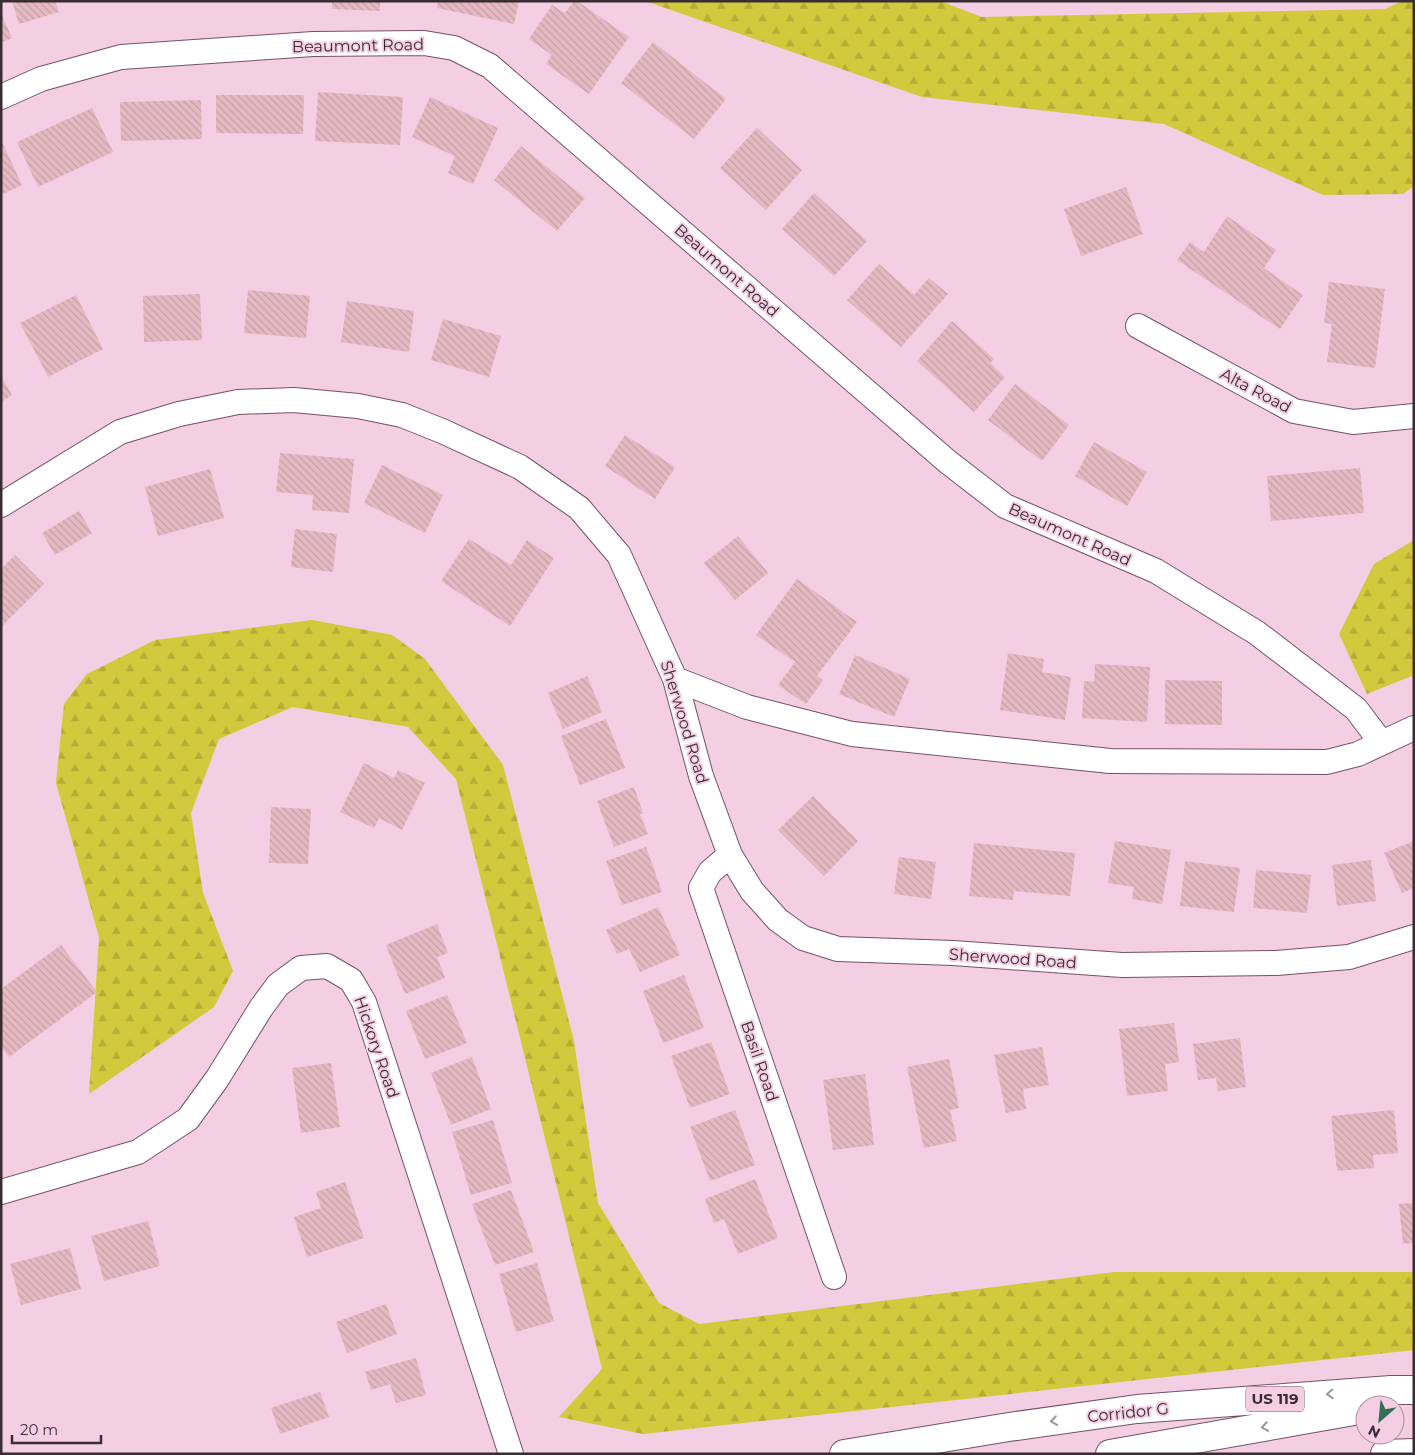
<svg xmlns="http://www.w3.org/2000/svg" width="1415" height="1455" font-family="Montserrat,sans-serif">
<style>
.forest{fill:url(#forest-firs)}
.building{fill:url(#building-back-hatch)}
.lines{fill:none;stroke-linecap:round;stroke-linejoin:round}
.minor-casing{stroke:#725264;stroke-width:26}
.trunk-casing{stroke:#725264;stroke-width:30}
.minor{stroke:#fff;stroke-width:24}
.trunk{stroke:#fff;stroke-width:28}
.oneway{stroke:#9c9699}
.labels{text-anchor:middle;stroke-width:4;stroke-linejoin:round;paint-order:stroke}
.shield{fill:#f4cee2;stroke:#725d68;stroke-width:1}
.shield-label{font-size:15px;font-weight:bold;fill:#3a2c33}
.street-label{font-size:16px;fill:#3a2c33;stroke:#f4cee2}
</style>
<defs>
<pattern id="forest-firs" width="22" height="20" patternUnits="userSpaceOnUse" patternTransform="scale(1.25)"><rect width="22" height="20" fill="#d3c93c"/><path d="M5 1l3.5 6h-7zM16 11l3.5 6h-7z" fill="#b6ad35"/></pattern>
<pattern id="building-back-hatch" width="6" height="6" patternUnits="userSpaceOnUse" patternTransform="scale(1.25)"><rect width="6" height="6" fill="#e5b9c2"/><path d="M-1 5l2 2M0 0l6 6M5-1l2 2" fill="none" stroke="#c59fa7"/></pattern>
</defs>
<rect width="100%" height="100%" fill="#f4cee2"/>
<path class="forest" d="M645 1H940L982 17 1385 9 1402 1H1414V186L1403 194 1323 195 1164 124 922 97Z
M1414 540V675L1367 694 1339 634 1374 564Z
M312 620 392 635 425 659 503 765 574 1041 598 1203 659 1303 699 1324 1114 1272H1414V1350L643 1434 559 1417 602 1369 456 779 408 727 293 707 219 739 191 813 203 893 233 971 214 1007 89 1094 99 937 56 783 64 704 87 674 155 640Z"/>
<path class="building" d="M12 1H55L59 12 19 24Z
M332 1H380V11L332 9Z
M438 1H519L514 24 437 8Z
M574 1H577L629 37 589 94 546 64 552 55 529 39 552 5 565 13Z
M1 13 12 38 1 43Z
M653 42 726 99 694 139 621 83Z
M318 92 403 97 400 145 315 141Z
M216 95H304L303 134 216 133Z
M430 97 498 128 473 184 448 173 455 156 412 137Z
M201 100 202 139 121 141 120 102Z
M92 108 113 152 38 187 17 142Z
M757 128 802 170 766 210 720 168Z
M3 144 22 185 1 195V145Z
M521 146 585 198 557 231 494 180Z
M1126 187 1143 234 1081 256 1064 209Z
M814 193 867 241 834 276 782 229Z
M1227 216 1276 250 1264 268 1303 295 1280 329 1177 260 1190 242 1204 252Z
M879 264 914 295 929 278 948 294 901 347 847 300Z
M1329 282 1385 289 1375 368 1327 362 1332 324 1324 323Z
M248 290 310 296 306 338 244 333Z
M200 294 202 340 144 342 143 296Z
M76 295 103 349 48 377 20 323Z
M347 301 414 311 409 352 341 342Z
M443 319 501 336 489 377 431 360Z
M952 321 994 359 990 363 1005 377 974 412 917 361Z
M1 376 12 395 1 402Z
M1015 384 1069 425 1042 461 988 420Z
M625 435 675 467 655 499 605 466Z
M1094 442 1147 472 1127 506 1075 476Z
M280 453 354 459 349 513 312 510 313 495 276 492Z
M382 465 443 495 425 533 364 503Z
M1360 468 1364 513 1271 521 1267 476Z
M210 469 224 518 158 536 145 487Z
M79 511 92 533 55 555 42 533Z
M295 529 337 534 333 572 291 567Z
M738 536 768 573 735 600 704 563Z
M469 539 511 565 527 540 554 558 510 626 441 581Z
M15 555 44 584 1 627V569Z
M797 579 857 622 817 676 823 680 806 704 778 685 795 662 756 635Z
M1008 653 1044 659 1042 672 1071 677 1065 720 1000 710Z
M855 655 910 679 894 717 839 694Z
M1095 664 1150 667 1147 722 1082 718 1084 681 1094 682Z
M587 676 602 712 563 729 548 693Z
M1165 680 1222 681V725L1165 724Z
M606 719 625 768 580 785 561 736Z
M364 763 394 778 398 770 425 783 402 830 379 818 374 828 340 812Z
M634 787 643 813 640 814 648 834 614 847 597 801Z
M813 796 858 841 824 876 778 830Z
M271 807 311 809 308 864 269 863Z
M1115 841 1171 850 1162 904 1132 899 1134 887 1108 883Z
M1414 841V888L1402 893 1384 853Z
M974 843 1075 853 1070 896 1014 891 1013 900 969 896Z
M646 847 662 892 622 905 606 861Z
M899 857 936 862 931 899 894 894Z
M1371 860 1376 901 1337 906 1332 865Z
M1185 861 1240 868 1234 912 1180 906Z
M1256 870 1311 875 1307 913 1253 908Z
M658 907 680 955 640 972 629 949 617 954 606 930Z
M437 924 448 953 437 957 445 978 405 994 386 945Z
M61 945 97 992 9 1057 1 1047V989Z
M684 975 704 1028 663 1043 643 991Z
M447 995 467 1043 425 1059 406 1011Z
M1174 1023 1179 1062 1165 1064 1168 1091 1127 1096 1119 1029Z
M1240 1038 1246 1087 1218 1091 1216 1078 1198 1080 1193 1044Z
M711 1042 730 1094 690 1108 671 1056Z
M1042 1047 1049 1085 1023 1089 1026 1109 1006 1113 994 1055Z
M472 1057 491 1109 451 1125 431 1073Z
M949 1059 959 1108 950 1110 957 1141 924 1148 907 1067Z
M331 1063 340 1127 301 1133 292 1068Z
M865 1074 874 1145 833 1150 823 1080Z
M735 1110 755 1165 710 1181 690 1127Z
M1394 1110 1398 1153 1373 1155 1374 1168 1337 1171 1331 1116Z
M493 1120 512 1183 471 1195 452 1132Z
M755 1179 778 1238 738 1254 724 1219 714 1223 705 1199Z
M345 1182 364 1238 307 1257 294 1217 321 1208 316 1192Z
M511 1190 534 1252 495 1265 472 1204Z
M1414 1203V1243L1403 1244 1399 1204Z
M148 1221 160 1266 104 1281 91 1236Z
M70 1248 81 1289 21 1305 10 1264Z
M537 1263 554 1321 516 1332 499 1274Z
M386 1304 397 1334 347 1353 336 1322Z
M416 1358 426 1395 396 1403 390 1384 371 1390 365 1372Z
M320 1392 329 1417 280 1434 271 1408Z"/>
<g class="lines">
<defs>
<path id="minor" d="M1 97 41 79 121 57 313 44 424 43 454 48 490 66 948 462 1005 506 1156 571 1257 633 1356 709 1381 742
M1138 326 1294 411 1353 422 1414 416
M1 505 120 432 179 414 238 402 294 400 358 406 402 415 442 431 520 467 579 508 619 555 675 679 701 776 730 855 752 891 778 920 803 938 838 949 953 953 1122 965 1276 963 1349 957 1414 937
M675 679 747 707 852 734 1110 761 1327 762 1358 754 1414 728
M730 855 710 872 701 888 834 1277
M1 1192 138 1152 188 1119 217 1079 261 1008 278 985 301 968 327 966 351 980 364 1002 511 1454"/>
<path id="trunk" d="M844 1454 1009 1427 1137 1409 1391 1390H1414
M1110 1454 1365 1409
M1385 1454 1414 1453"/>
</defs>
<use href="#minor" class="minor-casing"/>
<use href="#trunk" class="trunk-casing"/>
<use href="#minor" class="minor"/>
<use href="#trunk" class="trunk"/>
</g>
<defs><path id="oneway-chevron" d="M-2-3.5L2.5 0L-2 3.5" fill="none" stroke-width="1.6" stroke-linecap="round" stroke-linejoin="round" transform="scale(1.25)"/></defs>
<g class="oneway">
<use href="#oneway-chevron" transform="translate(1330 1394) rotate(176)"/>
<use href="#oneway-chevron" transform="translate(1054 1421) rotate(172)"/>
<use href="#oneway-chevron" transform="translate(1265 1427) rotate(170)"/>
</g>
<g class="labels">
<rect class="shield" x="1246" y="1386.5" width="58" height="25" rx="4"/>
<g class="shield-label">
<text x="1275" y="1404">US 119</text>
</g>
<g class="street-label">
<text transform="translate(358 45) rotate(-1)" y="6">Beaumont Road</text>
<text transform="translate(727 270) rotate(41)" y="6">Beaumont Road</text>
<text transform="translate(1256 390) rotate(28)" y="6">Alta Road</text>
<text transform="translate(1070 534) rotate(24)" y="6">Beaumont Road</text>
<text transform="translate(685 722) rotate(73)" y="6">Sherwood Road</text>
<text transform="translate(1013 958) rotate(4)" y="6">Sherwood Road</text>
<text transform="translate(377 1047) rotate(71)" y="6">Hickory Road</text>
<text transform="translate(760 1061) rotate(71)" y="6">Basil Road</text>
<text transform="translate(1128 1412) rotate(-6)" y="6">Corridor G</text>
</g>
</g>
<rect width="1415" height="1455" fill="none" stroke="#3a2c33" stroke-width="5"/>
<g transform="translate(1380 1420) rotate(207)"><circle r="24" fill="#f4cee2" stroke="#aa8d9c"/>
<path d="M0-4L9 19L0 12L-9 19Z" fill="#346e57"/>
<text y="-8" font-size="14" font-weight="bold" text-anchor="middle" fill="#3a2c33">N</text>
</g>
<path d="M12 1435v8h89v-8" fill="none" stroke="#3a2c33" stroke-width="2.5"/>
<text x="20" y="1435" font-size="15" fill="#3a2c33" stroke="#f4cee2" stroke-width="4" paint-order="stroke">20 m</text>
</svg>
